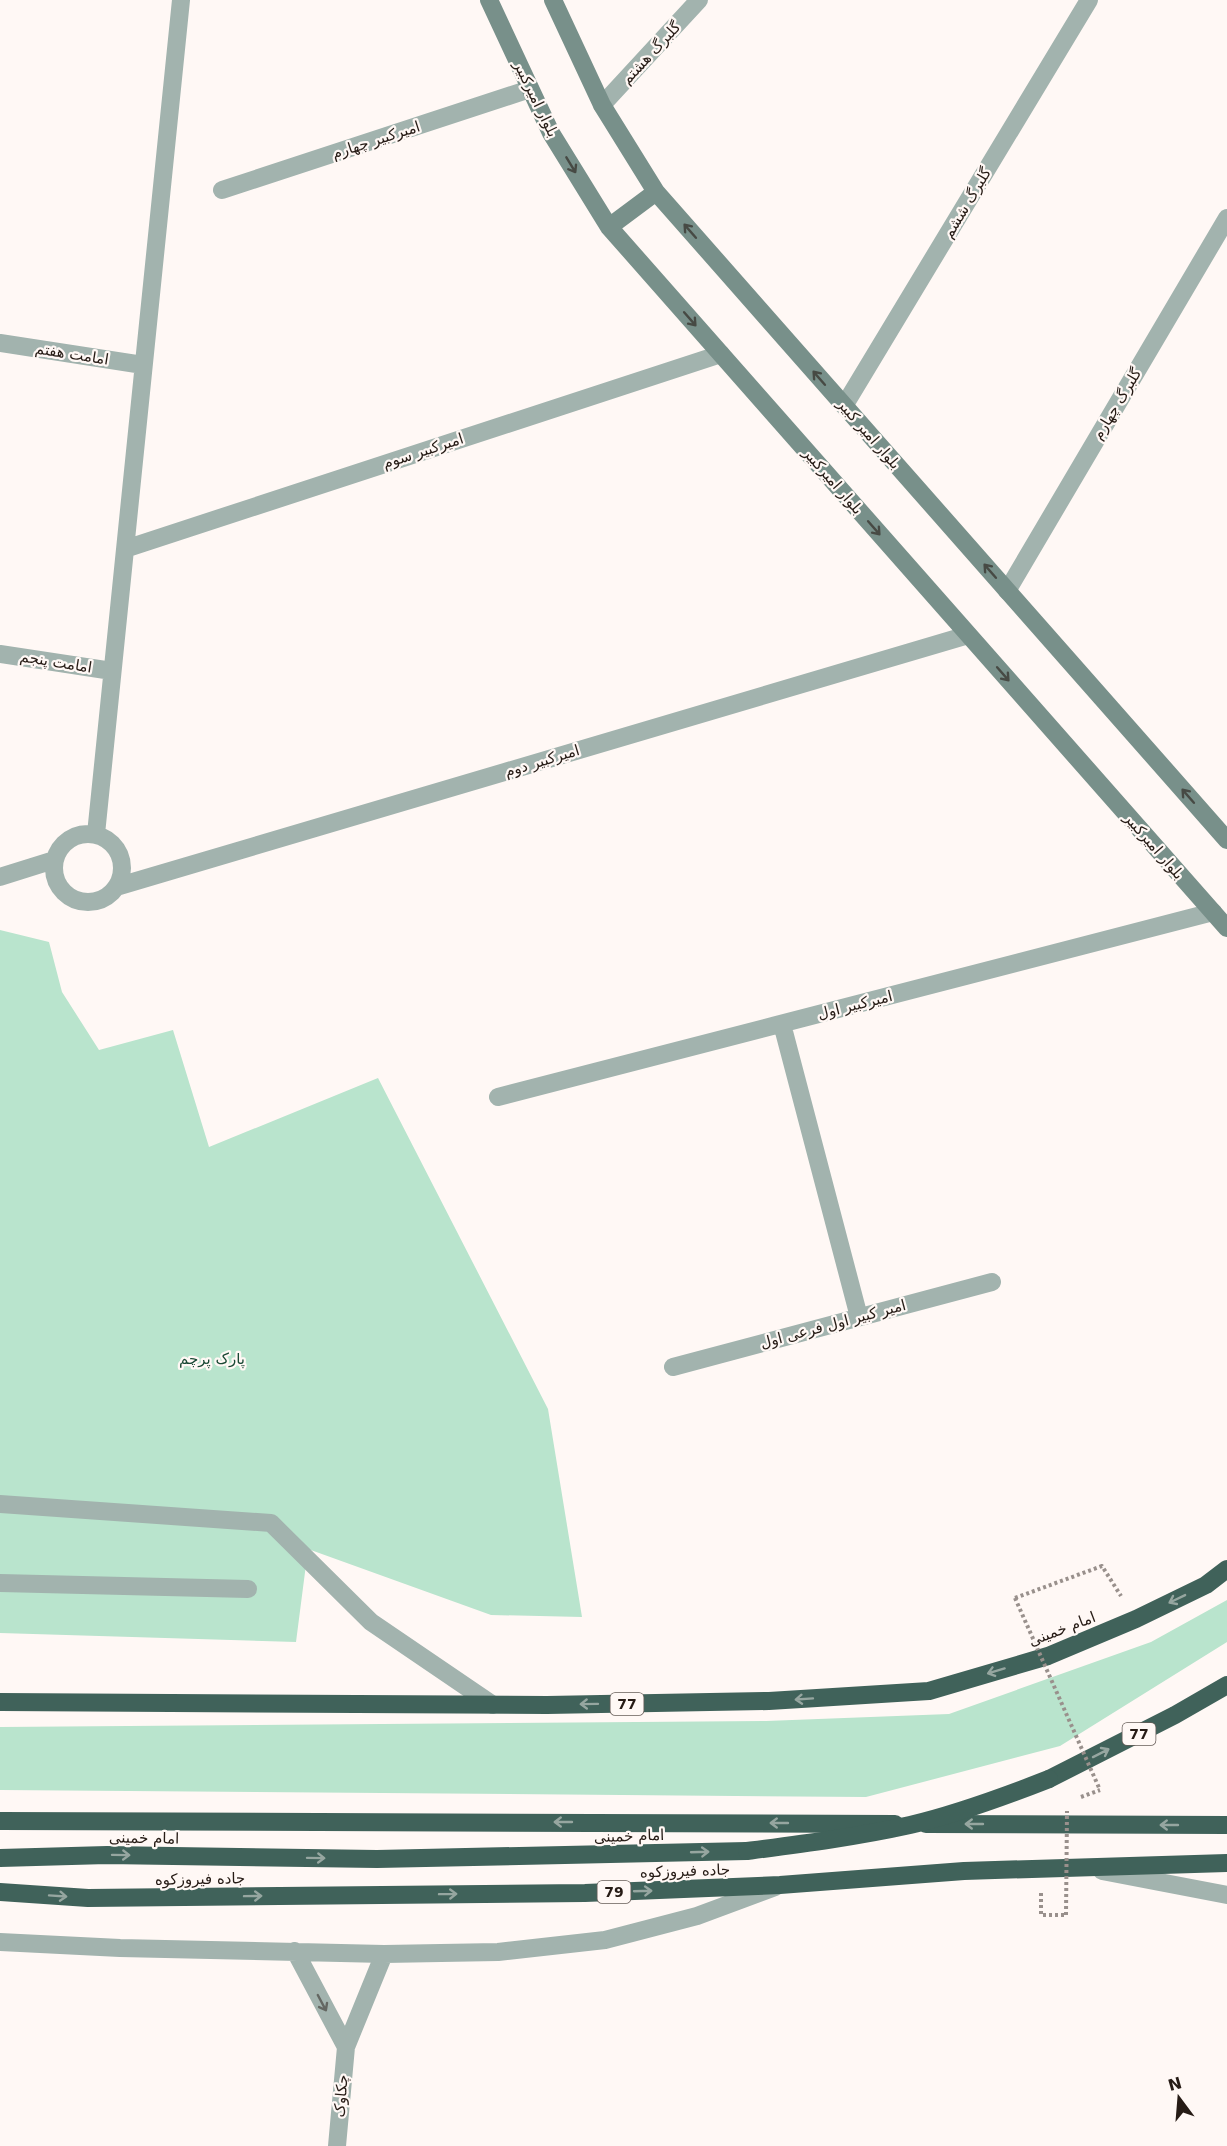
<svg xmlns="http://www.w3.org/2000/svg" width="1227" height="2146" font-family="'DejaVu Sans','Noto Naskh Arabic',sans-serif">
<style>
.green{fill:#b9e4cd}
.lines{fill:none;stroke-linecap:round;stroke-linejoin:round}
.path{stroke:#99908c;stroke-width:4;stroke-dasharray:3 3;stroke-linecap:butt}
.lane{stroke:#a2b3ae;stroke-width:18}
.street{stroke:#a2b3ae;stroke-width:18}
.secondary{stroke:#78908a;stroke-width:18}
.highway{stroke:#40625a;stroke-width:18}
.path-bridge{stroke:#99908c;stroke-width:4;stroke-dasharray:3 3;stroke-linecap:butt}
.highway-bridge{stroke:#40625a;stroke-width:18}
.oneway{stroke:#474a44}
.oneway2{stroke:#96a6a0}
.oneway3{stroke:#646762}
.labels{text-anchor:middle;stroke-width:4.5;stroke-linejoin:round;paint-order:stroke}
.shield{fill:#fff8f5;stroke:#675d58;stroke-width:1.5}
.shield-label{font-size:14px;font-weight:bold;fill:#261b15}
.street-label{font-size:15px;fill:#261b15;stroke:#fff8f5}
.park-label{font-size:15px;fill:#194834;stroke:#fff8f5}
</style>
<rect width="100%" height="100%" fill="#fff8f5"/>
<path class="green" d="M0 930 49 942 62 992 99 1050 173 1030 209 1147 378 1078 548 1409 582 1617 491 1615 308 1549 296 1642 0 1633Z
M1227 1600V1642L1060 1746 866 1797 0 1790V1727L766 1721 949 1714 1151 1642Z"/>
<g class="lines">
<path class="path" d="M1015 1598 1102 1566 1121 1596
M1081 1797 1100 1790
M1041 1893V1915H1066"/>
<path class="lane" d="M0 1504 271 1523 371 1622 493 1705
M0 1583 248 1589"/>
<path class="street" d="M602 105 699 0
M222 190 530 89
M0 343 143 365
M844 406 1089 0
M125 549 721 354
M1007 591 1227 218
M0 654 112 671
M54 868a34 34 0 1 1 68 0a34 34 0 1 1-68 0Z
M96 834 181 0
M0 877 54 860
M116 887 968 635
M782 1024 859 1317
M498 1097 1213 912
M673 1367 992 1282
M1102 1871 1227 1895
M0 1942 120 1948 384 1954 498 1952 605 1940 697 1916 775 1887
M295 1951 346 2047 384 1954
M337 2146 346 2047"/>
<path class="secondary" d="M489 0 551 133 609 227 1227 928
M553 0 602 105 656 192 1227 840
M609 227 656 192"/>
<path class="highway" d="M0 1702 547 1705 769 1701 929 1691 1048 1656 1136 1619 1206 1585 1227 1569
M1049 1779 1175 1715 1227 1685
M0 1821 895 1824
M926 1824 1227 1825
M0 1858 107 1855 377 1859 747 1851
M0 1892 88 1898 585 1893 780 1885 964 1871 1227 1863"/>
<path class="path-bridge" d="M1015 1598 1100 1790
M1066 1915 1067 1811"/>
<path class="highway-bridge" d="M747 1851C801 1844 856 1837 910 1825 957 1814 1003 1797 1049 1779"/>
</g>
<defs><path id="oneway-shaft" d="M-6 0H5M1.5-3L5.5 0L1.5 3" fill="none" stroke-width="1.6" stroke-linecap="round" stroke-linejoin="round" transform="scale(1.5)"/></defs>
<g class="oneway">
<use href="#oneway-shaft" transform="translate(571 165) rotate(59)"/>
<use href="#oneway-shaft" transform="translate(690 231) rotate(-131)"/>
<use href="#oneway-shaft" transform="translate(690 319) rotate(49)"/>
<use href="#oneway-shaft" transform="translate(819 378) rotate(-131)"/>
<use href="#oneway-shaft" transform="translate(874 528) rotate(49)"/>
<use href="#oneway-shaft" transform="translate(990 571) rotate(-131)"/>
<use href="#oneway-shaft" transform="translate(1003 674) rotate(49)"/>
<use href="#oneway-shaft" transform="translate(1188 796) rotate(-131)"/>
</g>
<g class="oneway2">
<use href="#oneway-shaft" transform="translate(1177 1599) rotate(154)"/>
<use href="#oneway-shaft" transform="translate(996 1671) rotate(163)"/>
<use href="#oneway-shaft" transform="translate(804 1699) rotate(176)"/>
<use href="#oneway-shaft" transform="translate(589 1704) rotate(179)"/>
<use href="#oneway-shaft" transform="translate(1101 1753) rotate(-27)"/>
<use href="#oneway-shaft" transform="translate(563 1822) rotate(-180)"/>
<use href="#oneway-shaft" transform="translate(779 1823) rotate(-180)"/>
<use href="#oneway-shaft" transform="translate(974 1824) rotate(-180)"/>
<use href="#oneway-shaft" transform="translate(1169 1825) rotate(180)"/>
<use href="#oneway-shaft" transform="translate(700 1852) rotate(-2)"/>
<use href="#oneway-shaft" transform="translate(121 1855) rotate(1)"/>
<use href="#oneway-shaft" transform="translate(316 1858) rotate(1)"/>
<use href="#oneway-shaft" transform="translate(643 1891) rotate(-2)"/>
<use href="#oneway-shaft" transform="translate(448 1894) rotate(-1)"/>
<use href="#oneway-shaft" transform="translate(58 1896) rotate(4)"/>
<use href="#oneway-shaft" transform="translate(253 1896) rotate(-1)"/>
</g>
<use class="oneway3" href="#oneway-shaft" transform="translate(322 2003) rotate(62)"/>
<g class="labels">
<g class="shield">
<rect x="610.5" y="1693" width="33" height="22" rx="4.5"/>
<rect x="1122.5" y="1723" width="33" height="22" rx="4.5"/>
<rect x="597.5" y="1881" width="33" height="22" rx="4.5"/>
</g>
<g class="shield-label">
<text x="627" y="1709">77</text>
<text x="1139" y="1739">77</text>
<text x="614" y="1897">79</text>
</g>
<g class="street-label">
<text transform="translate(651 53) rotate(-47)" y="5">گلبرگ هشتم</text>
<text transform="translate(536 99) rotate(64)" y="5">بلوار امیرکبیر</text>
<text transform="translate(376 140) rotate(-18)" y="5">امیرکبیر چهارم</text>
<text transform="translate(967 203) rotate(-59)" y="5">گلبرگ ششم</text>
<text transform="translate(72 354) rotate(9)" y="5">امامت هفتم</text>
<text transform="translate(1117 404) rotate(-59)" y="5">گلبرگ چهارم</text>
<text transform="translate(869 434) rotate(49)" y="5">بلوار امیر کبیر</text>
<text transform="translate(423 451) rotate(-18)" y="5">امیرکبیر سوم</text>
<text transform="translate(833 481) rotate(49)" y="5">بلوار امیرکبیر</text>
<text transform="translate(56 662) rotate(9)" y="5">امامت پنجم</text>
<text transform="translate(542 761) rotate(-17)" y="5">امیرکبیر دوم</text>
<text transform="translate(1154 846) rotate(49)" y="5">بلوار امیرکبیر</text>
<text transform="translate(855 1005) rotate(-14)" y="5">امیرکبیر اول</text>
<text transform="translate(833 1324) rotate(-15)" y="5">امیر کبیر اول فرعی اول</text>
<text transform="translate(1062 1629) rotate(-21)" y="5">امام خمینی</text>
<text transform="translate(629 1836) rotate(-2)" y="5">امام خمینی</text>
<text transform="translate(144 1838) rotate(1)" y="5">امام خمینی</text>
<text transform="translate(685 1871) rotate(-2)" y="5">جاده فیروزکوه</text>
<text transform="translate(200 1879) rotate(-1)" y="5">جاده فیروزکوه</text>
<text transform="translate(341 2096) rotate(-85)" y="5">چکاوک</text>
</g>
<g class="park-label">
<text x="212" y="1364">پارک پرچم</text>
</g>
</g>
<g transform="translate(1179 2098) rotate(344)" stroke="#fff8f5" stroke-width="4.5" paint-order="stroke">
<path d="M0-4.5L10 22L0 15L-10 22Z" fill="#261b15"/>
<text y="-9" font-size="16" font-weight="bold" text-anchor="middle" fill="#261b15">N</text>
</g>
</svg>
